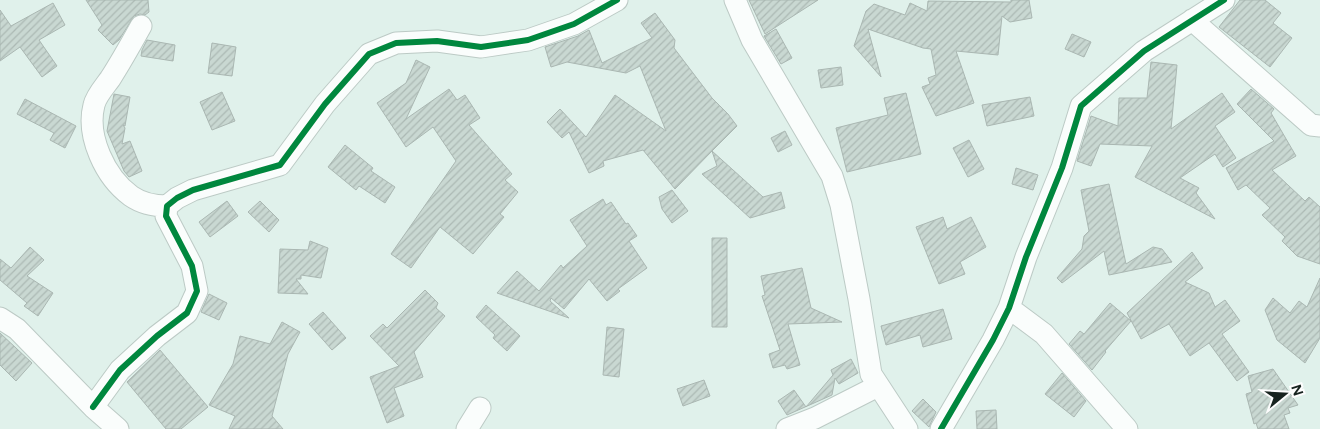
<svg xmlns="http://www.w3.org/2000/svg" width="1320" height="429" font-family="Figtree,sans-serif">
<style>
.building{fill:url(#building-hatch);stroke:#aab7b2}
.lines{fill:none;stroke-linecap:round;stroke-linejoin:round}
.street-casing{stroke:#bccac5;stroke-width:23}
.street{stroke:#fafdfc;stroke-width:21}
.cycleway-casing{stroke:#fdfdfd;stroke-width:9}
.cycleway{stroke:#00873e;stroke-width:6}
</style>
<defs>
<pattern id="building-hatch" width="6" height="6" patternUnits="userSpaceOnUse" patternTransform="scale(1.25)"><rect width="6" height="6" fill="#c9d8d2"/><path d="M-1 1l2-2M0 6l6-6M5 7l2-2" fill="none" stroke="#acb9b4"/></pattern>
</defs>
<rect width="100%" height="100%" fill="#e0f1eb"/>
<path class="building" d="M86 0H148L149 12 145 15 140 14 134 16 119 40 113 45 98 30 102 25Z
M749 0H818L765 34Z
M1011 0H1029L1032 18 1010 22 1002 16 998 55 956 51 974 103 936 116 922 87 930 84 928 78 936 75 931 49 923 48 868 29 881 77 854 46 866 11 874 4 905 15 910 3 927 11 928 1 1011 2Z
M1240 0H1265L1281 13 1273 23 1292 38 1270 67 1219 27Z
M53 3 65 25 39 40 57 66 42 77 20 47 0 61V10L11 26Z
M655 13 675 40 674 48 712 98 728 114 737 126 712 151 763 197 781 192 785 208 750 218 702 174 717 166 712 151 675 189 643 150 603 161 604 166 589 173 569 132 562 138 547 122 560 109 586 137 615 95 666 131 640 66 626 73 567 62 551 67 545 47 578 36 589 30 602 63 652 38 641 23Z
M776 29 792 58 781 64 764 36Z
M1072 34 1091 42 1084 57 1065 49Z
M147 40 175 45 173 61 141 56 142 50Z
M212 43 236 47 232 76 208 73Z
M416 60 430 67 406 119 449 89 457 100 465 95 480 118 469 125 512 174 505 180 518 192 500 214 504 217 473 254 440 227 411 268 391 254 456 161 433 127 406 147 377 103 406 83Z
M1151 62 1177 65 1171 129 1222 93 1235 112 1215 126 1236 158 1223 167 1215 154 1180 178 1199 188 1196 193 1215 219 1135 177 1152 146 1100 144 1091 166 1077 161 1091 116 1118 126 1119 98H1147Z
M841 67 843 85 821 88 818 70Z
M1251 89 1274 109 1271 113 1296 156 1272 170 1305 201 1309 197 1320 207V264L1297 256 1282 241 1285 237 1262 215 1270 208 1246 185 1238 190 1226 168 1274 141 1237 104Z
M222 92 235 121 212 130 200 102Z
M906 93 921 154 847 172 836 128 888 115 884 98Z
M114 94 130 97 125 126 123 125 125 128 122 144 130 141 142 171 129 177 124 171 107 131Z
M1030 97 1034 116 987 126 982 105Z
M25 99 76 126 65 148 50 140 54 133 17 114Z
M785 131 792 145 778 152 771 138Z
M969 140 984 169 968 177 953 148Z
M345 145 373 168 371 171 395 187 385 203 359 186 356 190 328 167Z
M1016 168 1038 175 1033 190 1012 184Z
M1109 184 1126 264 1153 247 1162 249 1172 262 1109 275 1104 251 1062 283 1057 278 1082 249 1084 236 1089 231 1081 190Z
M672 190 688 211 672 223 662 209 659 197Z
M603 199 606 205 611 202 626 224 628 223 637 236 629 241 647 268 618 289 620 291 607 301 589 279 564 309 551 298 550 301 569 318 497 293 517 271 539 291 561 265 563 268 587 246 570 220Z
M227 201 238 216 210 237 199 222Z
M260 201 279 220 269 232 248 212Z
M943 217 947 229 971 217 986 247 960 262 965 274 939 284 916 227Z
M712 238H727V327H712Z
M310 241 328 248 321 278 301 275V279H296L308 294 278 293 280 249 308 250Z
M30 247 44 260 27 276 53 293 38 316 24 306 27 303 0 280V259L11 268Z
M1192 252 1203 268 1185 282 1209 293 1215 307 1225 300 1240 321 1222 334 1249 372 1237 381 1209 343 1190 356 1169 324 1141 339 1127 313Z
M802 268 811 308 842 322 788 324 800 365 787 369 785 365 773 368 769 354 780 350 762 296 765 295 761 276Z
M1320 278V338L1305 363 1277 340 1265 310 1273 298 1290 313 1299 301 1307 307Z
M425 290 438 303 436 308 445 316 414 352 423 377 394 388 404 416 387 423 370 377 399 366 370 336 383 324 387 328Z
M209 294 227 303 219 320 201 312Z
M1110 303 1131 321 1105 351 1106 352 1092 370 1069 344 1080 331 1084 334Z
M486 305 520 336 507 351 493 338 495 335 476 317Z
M943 309 952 339 923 347 920 335 886 345 881 326Z
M323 312 346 338 332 350 309 324Z
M282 322 300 332 288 354 272 416 283 429H229L235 416 209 405 233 364 240 336 270 344Z
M607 327 624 329 619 377 603 375Z
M0 333 32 363 16 381 0 365Z
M160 350 208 407 181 429H166L127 382Z
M851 359 858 373 839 384 835 378 832 395 787 415 778 401 794 390 806 407 833 375 831 370Z
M1273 369 1298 405 1288 408 1290 413 1284 415 1289 429H1258L1256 423 1254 424 1246 394 1252 392 1248 376Z
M1062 373 1086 401 1074 417 1045 394Z
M704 380 710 396 683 406 677 389Z
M923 399 936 412 929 427 912 411Z
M996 410 997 429H977L976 411Z"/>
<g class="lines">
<defs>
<path id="street" d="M735 0 752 40 832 176 841 205 859 299 871 374 907 429
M1192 20 1311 125 1320 126
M141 26C131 44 121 62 110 79 105 86 96 96 94 105 86 136 105 177 131 196 141 203 155 206 167 206
M1009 308 1044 334 1127 429
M0 318 17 329 93 407 118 429
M93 407 120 370 157 336 187 313 197 291 192 266 166 216 167 206 177 198 193 190 280 165 325 104 369 54 396 43 437 41 481 47 528 40 574 24 617 0
M467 429 480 408
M787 429 815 418 878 386
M941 429 993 340 1009 308 1026 257 1062 168 1081 106 1144 51 1224 0"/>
</defs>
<use href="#street" class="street-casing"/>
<use href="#street" class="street"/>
<defs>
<path id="cycleway" d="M93 407 120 370 157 336 187 313 197 291 192 266 166 216 167 206 177 198 193 190 280 165 325 104 369 54 396 43 437 41 481 47 528 40 574 24 617 0
M941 429 993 340 1009 308 1026 257 1062 168 1081 106 1144 51 1224 0"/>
</defs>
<use href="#cycleway" class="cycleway-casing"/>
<use href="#cycleway" class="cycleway"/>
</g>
<g transform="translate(1285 394) rotate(72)" stroke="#fdfdfd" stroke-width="4" paint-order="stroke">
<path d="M0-4L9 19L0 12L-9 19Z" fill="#17231f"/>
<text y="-8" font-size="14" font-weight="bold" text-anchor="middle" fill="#17231f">N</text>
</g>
</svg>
